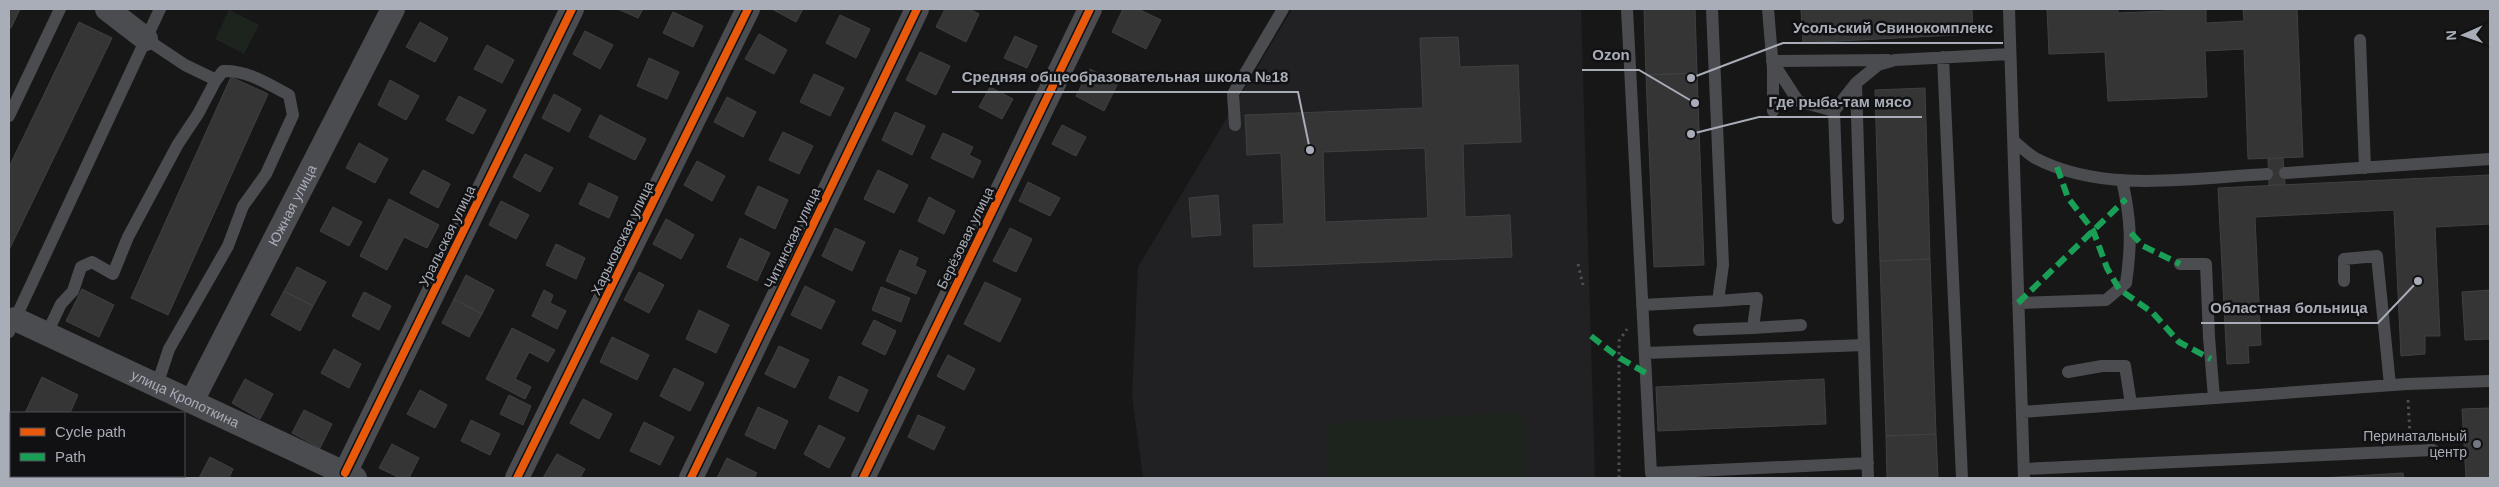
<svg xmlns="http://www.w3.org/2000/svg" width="2499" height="487" font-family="Helvetica,sans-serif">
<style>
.built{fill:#212123}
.green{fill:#1d241e}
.building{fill:#353536;stroke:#3f4043;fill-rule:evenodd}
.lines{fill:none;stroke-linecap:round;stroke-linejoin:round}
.path{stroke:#4d4e52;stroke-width:3;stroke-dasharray:2.5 4;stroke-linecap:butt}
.lane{stroke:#4b4c50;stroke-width:12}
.street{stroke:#4b4c50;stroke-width:24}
.quiet{stroke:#1a9f57;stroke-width:6;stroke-dasharray:12 6;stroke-linecap:butt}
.cycleway-casing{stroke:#111113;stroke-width:11}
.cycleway{stroke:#e8590c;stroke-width:8}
.poi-dot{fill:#757880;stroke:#111113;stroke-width:2}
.labels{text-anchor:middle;stroke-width:5;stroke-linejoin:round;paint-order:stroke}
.street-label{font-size:14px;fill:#a8adb8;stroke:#111113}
.poi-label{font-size:14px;fill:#a8adb8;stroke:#111113;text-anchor:end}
.leader{fill:none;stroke:#a8adb8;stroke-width:2}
.callout-dot{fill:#a8adb8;stroke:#111113;stroke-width:2}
.callout-label{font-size:15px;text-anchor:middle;font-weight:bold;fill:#a8adb8;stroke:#111113;stroke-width:5;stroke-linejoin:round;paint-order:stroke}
</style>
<rect width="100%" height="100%" fill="#171717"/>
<path class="built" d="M1292 9H1581L1595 478H1143L1132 396 1138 267Z"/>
<path class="green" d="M229 10 259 25 244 54 215 39Z
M1522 412 1525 478H1327L1325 424Z"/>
<path class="building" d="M9 9H20L11 28H9Z
M618 9H643L638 18Z
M772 9H803L796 22Z
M945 9H969L979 14 966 42 936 27Z
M1123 9H1138L1161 20 1146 49 1112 32Z
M1644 9H1695L1697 73 1646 75Z
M1801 9H1972L1973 34 1803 43Z
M2047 9H2118V13L2166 11V9H2206V23L2244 21 2243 9H2297L2303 157 2248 159 2244 49 2205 51 2207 97 2108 101 2105 52 2049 54Z
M673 12 703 26 693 47 663 33Z
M840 15 870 29 856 58 826 43Z
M79 22 112 38 9 250V167Z
M420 22 448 38 435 62 406 47Z
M585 31 613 45 600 69 573 54Z
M759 34 787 50 774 74 745 59Z
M1015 36 1037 46 1027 68 1004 58Z
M1458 37 1460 67 1518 65 1521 142 1463 144 1465 217 1510 215 1512 257 1254 267 1253 225 1284 224 1281 153 1247 155 1245 115 1423 108 1420 38ZM1425 148 1428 218 1325 222 1323 152Z
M487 45 514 60 502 83 474 69Z
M920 52 950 66 936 95 906 80Z
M649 58 679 72 667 99 637 86Z
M1090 69 1118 83 1104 111 1076 96Z
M1697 73 1704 265 1654 267 1646 75Z
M814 74 844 88 830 116 800 102Z
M231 77 268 94 168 315 131 298Z
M390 80 419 96 406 120 378 105Z
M990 87 1013 99 1002 119 979 107Z
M1925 88 1930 259 1880 261 1875 90Z
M554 94 581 109 569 132 542 118Z
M459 96 486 110 473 134 446 120Z
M727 97 756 112 743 137 714 122Z
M895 112 925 126 912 155 882 140Z
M600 115 646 139 635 160 589 137Z
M1062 125 1086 137 1076 156 1052 144Z
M783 132 813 146 799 174 769 160Z
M943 133 973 147 969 155 981 161 973 178 931 158Z
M359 143 388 159 375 183 346 168Z
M525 154 553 168 540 192 513 177Z
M2283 158 2285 184 2269 185 2268 159Z
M697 161 725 176 712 201 684 185Z
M423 170 450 184 438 208 410 193Z
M878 170 908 185 894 213 864 199Z
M2490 175V224L2435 227 2440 336H2425V354L2401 356 2394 210 2255 217 2261 345 2248 346 2249 363 2227 364 2218 188Z
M1028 182 1060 198 1050 216 1019 201Z
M589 183 618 197 609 218 579 204Z
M758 186 788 200 775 229 745 214Z
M1218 195 1221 235 1192 237 1189 198Z
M929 197 955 211 944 234 918 221Z
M389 199 439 225 427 248 404 237 387 270 360 256Z
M501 201 529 215 516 239 489 225Z
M333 207 362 222 349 246 320 231Z
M666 219 694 235 681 259 653 244Z
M835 228 865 242 852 271 822 256Z
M1010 228 1032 239 1016 272 993 261Z
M740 238 770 253 757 281 727 267Z
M556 244 585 258 576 279 546 265Z
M900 250 918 258 915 266 926 271 916 294 886 281Z
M1930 259 1936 434 1886 436 1880 261Z
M297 267 326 282 313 306 284 291Z
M639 272 664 285 649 313 624 300Z
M466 275 494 290 482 314 454 299Z
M985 282 1021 299 1000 342 964 324Z
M805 286 835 301 821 329 791 315Z
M881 287 910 298 901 322 872 310Z
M82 289 114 305 99 337 66 321Z
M544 290 553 295 550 303 566 311 557 329 532 316Z
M2490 290V339L2465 340 2462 292Z
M284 291 313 306 300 331 271 315Z
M364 292 391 306 379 330 352 316Z
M454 299 482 314 469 337 442 323Z
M699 310 729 325 716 353 686 339Z
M874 320 896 331 885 355 862 344Z
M512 328 555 350 548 362 529 352 515 379 531 387 525 399 486 379Z
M612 337 649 355 637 380 600 362Z
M779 346 809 360 795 388 765 374Z
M334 349 361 364 349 388 321 373Z
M948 355 975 369 964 390 937 376Z
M674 368 704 383 690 411 660 396Z
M839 376 868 390 858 412 829 398Z
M42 377 78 395 70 413H25Z
M245 379 273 394 260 419 232 403Z
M1824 379 1826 424 1658 431 1656 387Z
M420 390 447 405 435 428 407 414Z
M509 395 531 406 523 425 500 414Z
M583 399 612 414 599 439 570 423Z
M758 407 788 421 775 449 745 435Z
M2490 408V478H2466L2462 409Z
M304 410 332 424 320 448 292 433Z
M918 415 945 427 934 450 908 437Z
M471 420 500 434 490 455 461 441Z
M644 422 674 437 660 465 630 451Z
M819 425 845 438 829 468 804 454Z
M1936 434 1938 478H1887L1886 436Z
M11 441V476H40L39 478H9V447Z
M392 444 419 458 409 478H400L379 468Z
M557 454 585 469 580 478H543Z
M210 457 233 469 229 478H199Z
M727 458 757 473 754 478H717Z
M2403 473 2404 478H2321Z"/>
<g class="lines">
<path class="path" d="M1578 264 1583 285
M2408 400 2410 436
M1619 478V341L1627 329"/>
<path class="lane" d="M1627 9 1651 473 1868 463
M1768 9 1773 69V111
M2009 9 2024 478
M146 39 185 65 216 80 223 71C247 70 268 84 289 95L293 115 266 174 243 206 228 246 169 349 157 385
M2360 40 2365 168
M1943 57 1962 478
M1772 61 1798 101 1834 111 1838 218
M1772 61 1888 60
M1834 111 1856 83
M9 116 60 9
M1235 125 1233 94 1283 9
M2014 141C2021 147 2028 154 2035 158 2103 194 2194 178 2267 174
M2285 173 2490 159
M2180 264H2206L2209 337 2214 398
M2344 281V259L2377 256 2390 385
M2018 303 2106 300 2126 283C2132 243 2131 220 2122 180
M1642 305 1718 301 1723 265 1712 9
M1753 328 1801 325
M1699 330 1753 328 1757 298 1718 301
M9 332 160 9
M47 333 61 304 73 291 81 267 92 262 113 274 128 237 178 144 198 114 216 80
M1645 353 1864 345
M2068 372 2102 366H2125L2131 404
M2022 412 2407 384 2490 381
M2024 469 2433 450
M1868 478 1856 83 1878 65 1895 60 2010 54"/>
<g class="street">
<path d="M107 9 146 39"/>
<path id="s1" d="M15 319 355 478"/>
<path id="s2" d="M192 401 393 9"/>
<path d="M345 473 572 9"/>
<path d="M517 478 748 9"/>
<path d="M691 478 917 9"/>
<path d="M863 478 1090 9"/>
</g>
<path class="quiet" d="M2057 167 2068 198 2093 230 2107 268 2119 289 2153 313 2179 342 2211 359
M2131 233 2143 246 2180 264
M2018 303 2126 199
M1591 336 1618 357 1646 373"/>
<defs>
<path id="cycleway" d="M345 473 572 9
M517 478 748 9
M691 478 917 9
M863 478 1090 9"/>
</defs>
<use href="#cycleway" class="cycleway-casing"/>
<use href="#cycleway" class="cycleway"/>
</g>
<circle class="poi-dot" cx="2477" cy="444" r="5"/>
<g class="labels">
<g class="street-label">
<text dy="5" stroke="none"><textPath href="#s2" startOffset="220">Южная улица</textPath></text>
<text transform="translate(447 236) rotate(-64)" y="5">Уральская улица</text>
<text transform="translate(622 238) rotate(-64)" y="5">Харьковская улица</text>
<text transform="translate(792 238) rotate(-64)" y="5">Читинская улица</text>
<text transform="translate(965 238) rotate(-64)" y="5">Берёзовая улица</text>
<text dy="5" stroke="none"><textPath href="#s1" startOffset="188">улица Кропоткина</textPath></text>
</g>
<g class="poi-label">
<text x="2467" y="441">Перинатальный<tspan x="2467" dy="16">центр</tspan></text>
</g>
</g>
<path class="leader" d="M1691 78L1783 43H2003M1695 103L1639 70H1582M1310 150L1298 92H952M1691 134L1759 117H1922M2418 281L2378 323H2201"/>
<g class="callout-dot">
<circle cx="1691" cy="78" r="5"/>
<circle cx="1695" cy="103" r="5"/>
<circle cx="1310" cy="150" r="5"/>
<circle cx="1691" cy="134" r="5"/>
<circle cx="2418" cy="281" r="5"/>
</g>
<g class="callout-label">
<text x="1893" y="33">Усольский Свинокомплекс</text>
<text x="1611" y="60">Ozon</text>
<text x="1125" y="82">Средняя общеобразовательная школа №18</text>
<text x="1840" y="107">Где рыба-там мясо</text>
<text x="2289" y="313">Областная больница</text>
</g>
<rect width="2499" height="487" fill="none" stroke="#a8adb8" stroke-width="20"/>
<rect x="10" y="412" width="175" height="65" fill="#111113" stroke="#4d4f55"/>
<rect x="20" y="428" width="25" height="8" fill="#e8590c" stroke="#4d4f55"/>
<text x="55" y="437" font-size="15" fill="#a8adb8">Cycle path</text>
<rect x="20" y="453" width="25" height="8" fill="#1a9f57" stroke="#4d4f55"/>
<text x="55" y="462" font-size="15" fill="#a8adb8">Path</text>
<g transform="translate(2464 35) rotate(268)" stroke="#111113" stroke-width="4" paint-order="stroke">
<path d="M0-4L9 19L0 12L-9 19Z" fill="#a8adb8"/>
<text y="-8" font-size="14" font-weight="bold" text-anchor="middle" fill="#a8adb8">N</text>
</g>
</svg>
